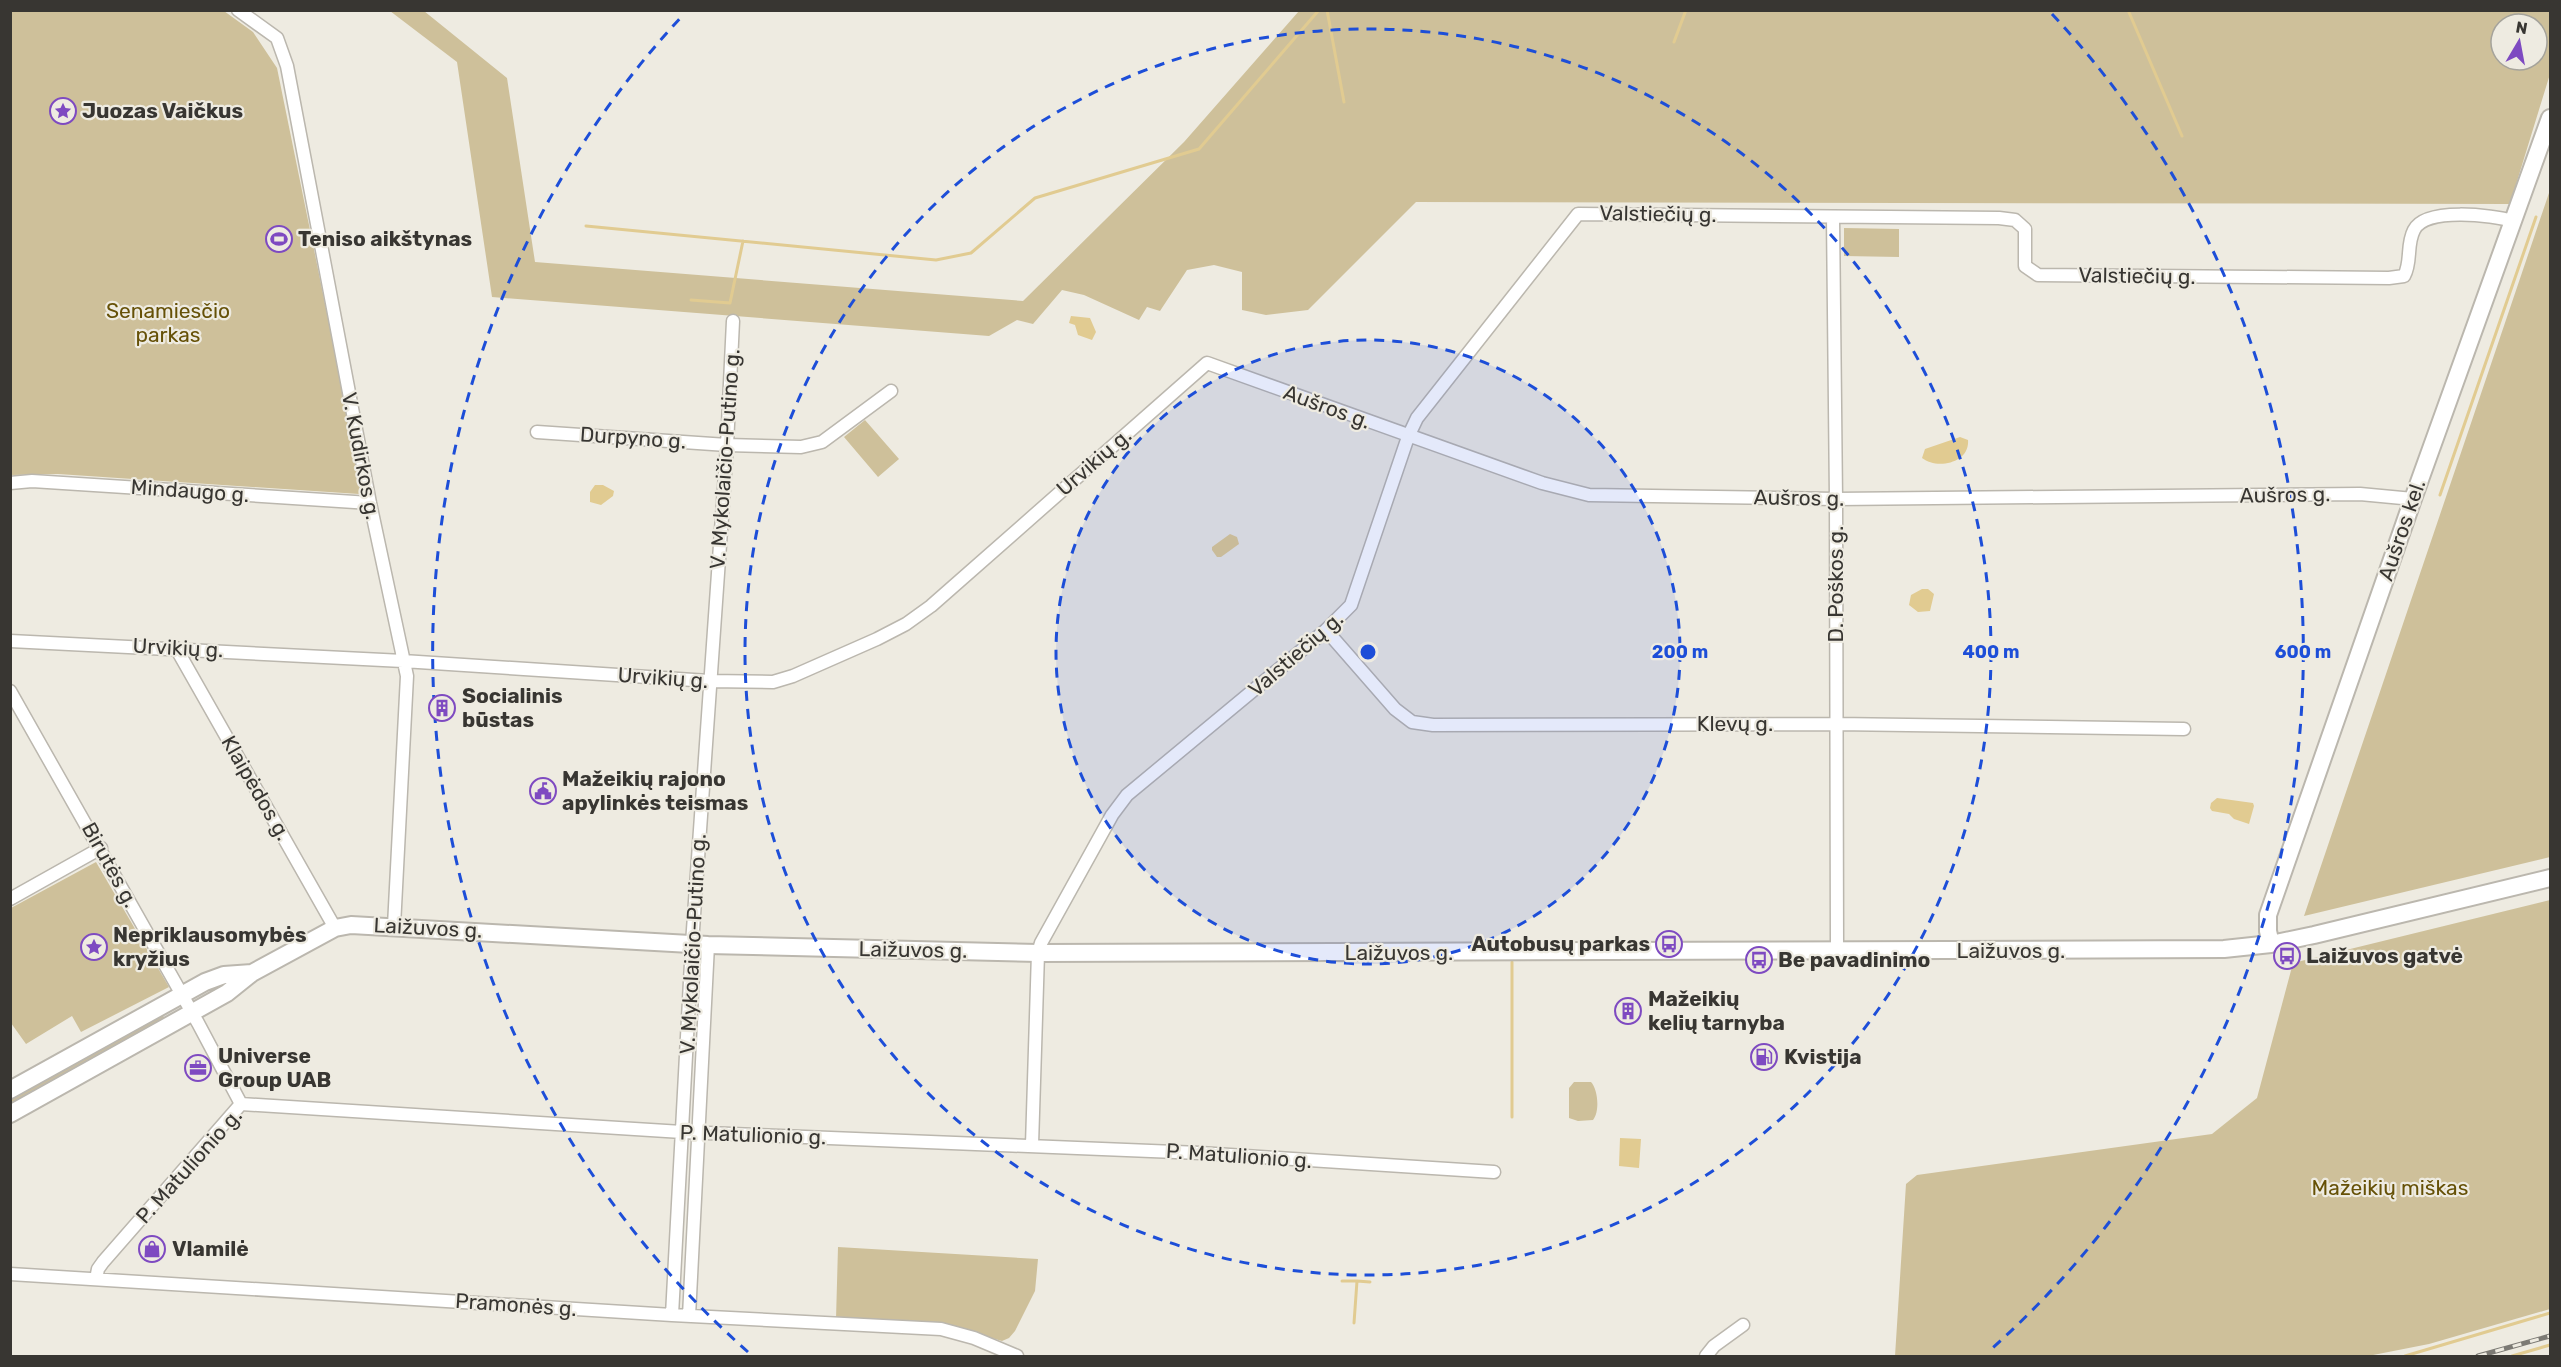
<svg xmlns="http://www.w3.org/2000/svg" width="2561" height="1367" font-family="Rubik,sans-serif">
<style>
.green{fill:#cec09a;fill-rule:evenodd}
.water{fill:#e1cb91}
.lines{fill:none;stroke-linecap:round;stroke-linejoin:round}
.stream{stroke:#e1cb91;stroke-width:3}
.street-casing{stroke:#bbb7ae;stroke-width:15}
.secondary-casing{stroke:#bbb7ae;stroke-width:20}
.street{stroke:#fff;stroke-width:12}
.secondary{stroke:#fff;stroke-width:16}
.rail-casing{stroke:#7c7a74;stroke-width:5}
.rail{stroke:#eeebe1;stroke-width:3;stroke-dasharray:9;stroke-linecap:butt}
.ring{fill:none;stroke:#1d4ed8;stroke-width:3;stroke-dasharray:10 8}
.labels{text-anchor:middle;stroke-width:4.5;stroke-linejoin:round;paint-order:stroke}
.poi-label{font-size:21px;font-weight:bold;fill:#383632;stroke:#eeebe1;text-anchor:start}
.street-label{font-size:21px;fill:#383632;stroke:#eeebe1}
.park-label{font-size:21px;fill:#665107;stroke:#eeebe1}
.centre{fill:#1d4ed8;stroke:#eeebe1;stroke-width:3}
.ring-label{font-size:18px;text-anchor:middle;font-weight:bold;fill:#1d4ed8;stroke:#eeebe1;stroke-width:4.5;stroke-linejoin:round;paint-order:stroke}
</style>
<rect width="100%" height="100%" fill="#eeebe1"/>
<path class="green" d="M11 11H224L253 32 277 68 362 485 359 494 58 474 11 475Z
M390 11H424L507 78 535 262 1023 301 1184 142 1299 11H2550V74L2510 204 1416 202 1308 310 1266 315 1242 310V272L1214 265 1187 270 1160 311 1147 307 1139 320 1084 295 1062 290 1033 324 1017 320 989 336 492 297 457 62ZM2501 24H2537V60H2501Z
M2550 190V857L2304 916Z
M1844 228 1899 229V257L1844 256Z
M865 420 899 459 878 477 844 437Z
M96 862 169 987 81 1032 72 1016 26 1044 11 1023V908Z
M2550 900V1309L2429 1344 2368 1356H1895L1906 1184 1917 1175 2212 1134 2257 1098 2293 963Z
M161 1012 166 1021 11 1108 10 1098Z
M1574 1082H1591C1598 1089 1600 1112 1593 1120L1578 1121 1569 1118V1088Z
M838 1247 1038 1259 1035 1291 1015 1331 1009 1338 1002 1341 964 1330 836 1319Z"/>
<path class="water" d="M1071 316 1090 318 1096 332 1092 340 1078 335 1075 325 1069 323Z
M1960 437 1968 440C1970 463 1937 470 1922 458L1925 449Z
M595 485H603L614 491 613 496 601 505 590 502V492Z
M1230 534 1237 537 1239 544 1221 557H1217L1212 550V547Z
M1922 589H1928L1934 594 1930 611 1918 612 1909 605 1911 595Z
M2217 798 2253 803 2254 806 2249 824 2234 819 2229 814 2212 811 2210 808 2211 803Z
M1620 1138 1641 1139 1639 1168 1619 1166Z"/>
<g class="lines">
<path class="stream" d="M1327 10 1344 102
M2128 10 2182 136
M1674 42 1686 10
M586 226 936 260 971 253 1035 198 1199 149 1319 10
M691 300 730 303 743 241
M2440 495 2536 217
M1512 1117V962
M1342 1281H1357L1354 1323
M1357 1281 1370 1282
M2405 1356 2550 1313
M2512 1356 2550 1345"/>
<defs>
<path id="street" d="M238 10 277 38 287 66 370 503 407 676 394 926
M1833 217 1836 499 1837 951
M537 432 727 445 801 447 822 442 891 391
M10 483 32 481 370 503
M1326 630 1395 709 1412 722 1433 725 1836 724 2184 729
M10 641 403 661 709 681 773 682 793 676 877 639 906 624 931 606 1207 363 1542 483 1589 495 1836 499 2360 494 2413 499
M176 648 335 928
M10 691 198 1023 241 1104
M10 899 101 848
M1032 1145 1038 953 1041 943 1112 815 1127 795 1326 630 1351 605 1408 437 1417 418 1578 214 1999 218 2015 220 2025 229V266L2038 275 2389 278 2404 276C2412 262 2406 245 2414 230 2425 207 2492 215 2513 221
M10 1274 672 1315 941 1329 974 1338 1017 1356
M96 1279 98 1269 103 1262 241 1104 682 1132 1200 1153 1494 1172
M672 1315 692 944 727 445 733 321
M689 1316 708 945
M1706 1356 1714 1346 1743 1325"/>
<path id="secondary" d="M2271 944 2268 931V915L2413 499 2550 118
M10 1090 205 982 224 975 252 973
M10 1114 227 993 252 973 335 928 351 925 708 945 1038 953 2224 949 2271 944 2314 935 2550 878"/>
</defs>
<use href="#street" class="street-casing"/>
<use href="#secondary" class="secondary-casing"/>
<use href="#street" class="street"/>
<use href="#secondary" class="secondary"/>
<defs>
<path id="rail" d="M2478 1356 2550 1336"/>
</defs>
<use href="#rail" class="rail-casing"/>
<use href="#rail" class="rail"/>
</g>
<circle cx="1368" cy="652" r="312" fill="#1d4ed8" fill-opacity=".12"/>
<g class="ring">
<circle cx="1368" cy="652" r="312"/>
<circle cx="1368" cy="652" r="623"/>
<path d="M748 1352A935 935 0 0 1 684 14M2052 14A935 935 0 0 1 1988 1352"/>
</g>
<defs>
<symbol id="sight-ring" viewBox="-11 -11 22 22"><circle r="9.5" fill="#eeebe1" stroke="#7e4ac1" stroke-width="1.5"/><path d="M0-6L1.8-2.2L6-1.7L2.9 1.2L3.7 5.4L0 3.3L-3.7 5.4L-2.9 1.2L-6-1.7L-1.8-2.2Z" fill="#7e4ac1"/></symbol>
<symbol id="stadium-ring" viewBox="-11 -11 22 22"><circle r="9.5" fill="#eeebe1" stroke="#7e4ac1" stroke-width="1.5"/><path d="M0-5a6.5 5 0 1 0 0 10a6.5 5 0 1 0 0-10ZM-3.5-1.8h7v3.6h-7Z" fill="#7e4ac1"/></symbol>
<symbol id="building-ring" viewBox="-11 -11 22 22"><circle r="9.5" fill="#eeebe1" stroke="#7e4ac1" stroke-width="1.5"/><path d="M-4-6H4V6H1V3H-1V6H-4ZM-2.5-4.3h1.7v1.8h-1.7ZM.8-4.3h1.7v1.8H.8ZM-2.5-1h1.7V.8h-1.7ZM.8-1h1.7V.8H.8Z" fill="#7e4ac1"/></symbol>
<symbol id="civic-ring" viewBox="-11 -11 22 22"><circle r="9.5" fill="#eeebe1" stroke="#7e4ac1" stroke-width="1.5"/><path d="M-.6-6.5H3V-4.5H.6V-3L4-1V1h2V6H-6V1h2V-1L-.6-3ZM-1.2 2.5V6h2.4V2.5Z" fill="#7e4ac1"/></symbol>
<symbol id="bus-ring" viewBox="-11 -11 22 22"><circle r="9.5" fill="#eeebe1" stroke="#7e4ac1" stroke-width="1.5"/><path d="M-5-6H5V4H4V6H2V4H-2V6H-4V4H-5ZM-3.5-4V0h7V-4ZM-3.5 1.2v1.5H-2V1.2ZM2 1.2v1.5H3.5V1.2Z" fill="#7e4ac1"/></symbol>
<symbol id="fuel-ring" viewBox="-11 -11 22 22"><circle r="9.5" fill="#eeebe1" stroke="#7e4ac1" stroke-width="1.5"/><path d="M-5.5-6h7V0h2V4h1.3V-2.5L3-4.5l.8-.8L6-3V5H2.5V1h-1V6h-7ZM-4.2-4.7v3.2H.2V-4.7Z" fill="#7e4ac1"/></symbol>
<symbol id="office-ring" viewBox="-11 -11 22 22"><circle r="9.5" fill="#eeebe1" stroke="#7e4ac1" stroke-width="1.5"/><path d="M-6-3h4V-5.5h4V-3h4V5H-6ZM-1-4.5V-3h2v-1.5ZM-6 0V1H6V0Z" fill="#7e4ac1"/></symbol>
<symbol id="shop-ring" viewBox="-11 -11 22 22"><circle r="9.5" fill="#eeebe1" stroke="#7e4ac1" stroke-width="1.5"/><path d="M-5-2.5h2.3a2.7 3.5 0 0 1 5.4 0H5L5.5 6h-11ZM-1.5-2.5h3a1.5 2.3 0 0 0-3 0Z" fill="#7e4ac1"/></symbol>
</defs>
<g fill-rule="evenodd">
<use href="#sight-ring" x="48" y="96" width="30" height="30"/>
<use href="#stadium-ring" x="264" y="224" width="30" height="30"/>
<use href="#building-ring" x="427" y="693" width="30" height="30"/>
<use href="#civic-ring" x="528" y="776" width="30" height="30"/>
<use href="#bus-ring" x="1654" y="929" width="30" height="30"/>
<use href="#sight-ring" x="79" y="932" width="30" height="30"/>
<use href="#bus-ring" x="2272" y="941" width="30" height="30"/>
<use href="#bus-ring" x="1744" y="945" width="30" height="30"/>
<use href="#building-ring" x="1613" y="996" width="30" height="30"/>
<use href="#fuel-ring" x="1749" y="1042" width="30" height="30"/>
<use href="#office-ring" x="183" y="1053" width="30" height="30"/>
<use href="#shop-ring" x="137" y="1234" width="30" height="30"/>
</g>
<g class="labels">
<g class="poi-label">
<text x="82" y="118">Juozas Vaičkus</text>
<text x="298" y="246">Teniso aikštynas</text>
<text x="462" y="703">Socialinis<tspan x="462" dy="24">būstas</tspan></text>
<text x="562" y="786">Mažeikių rajono<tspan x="562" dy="24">apylinkės teismas</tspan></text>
<text x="113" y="942">Nepriklausomybės<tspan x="113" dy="24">kryžius</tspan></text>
<text x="1650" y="951" text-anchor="end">Autobusų parkas</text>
<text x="2306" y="963">Laižuvos gatvė</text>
<text x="1778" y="967">Be pavadinimo</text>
<text x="1648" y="1006">Mažeikių<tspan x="1648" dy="24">kelių tarnyba</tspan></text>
<text x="218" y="1063">Universe<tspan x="218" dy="24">Group UAB</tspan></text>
<text x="1784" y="1064">Kvistija</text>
<text x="172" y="1256">Vlamilė</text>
</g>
<g class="street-label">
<text transform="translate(1658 214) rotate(1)" y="7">Valstiečių g.</text>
<text transform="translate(2137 276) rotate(1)" y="7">Valstiečių g.</text>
<text transform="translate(1327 407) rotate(20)" y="7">Aušros g.</text>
<text transform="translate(633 438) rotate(4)" y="7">Durpyno g.</text>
<text transform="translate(361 456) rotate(79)" y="7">V. Kudirkos g.</text>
<text transform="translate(725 459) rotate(-86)" y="7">V. Mykolaičio-Putino g.</text>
<text transform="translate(1094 462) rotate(-41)" y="7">Urvikių g.</text>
<text transform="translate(190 491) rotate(4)" y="7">Mindaugo g.</text>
<text transform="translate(2285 495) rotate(-1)" y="7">Aušros g.</text>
<text transform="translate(1799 498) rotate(1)" y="7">Aušros g.</text>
<text transform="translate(2402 530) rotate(-71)" y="7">Aušros kel.</text>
<text transform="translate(1836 584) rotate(-90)" y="7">D. Poškos g.</text>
<text transform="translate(178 648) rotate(3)" y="7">Urvikių g.</text>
<text transform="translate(1296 654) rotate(-41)" y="7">Valstiečių g.</text>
<text transform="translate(663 678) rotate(4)" y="7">Urvikių g.</text>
<text x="1735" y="731">Klevų g.</text>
<text transform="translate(256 788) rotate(60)" y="7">Klaipėdos g.</text>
<text transform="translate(110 865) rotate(61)" y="7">Birutės g.</text>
<text transform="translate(428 928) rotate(3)" y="7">Laižuvos g.</text>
<text transform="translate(693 944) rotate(-87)" y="7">V. Mykolaičio-Putino g.</text>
<text transform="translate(913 950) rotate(1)" y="7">Laižuvos g.</text>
<text x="2011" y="958">Laižuvos g.</text>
<text x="1399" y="960">Laižuvos g.</text>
<text transform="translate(753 1135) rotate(2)" y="7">P. Matulionio g.</text>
<text transform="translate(1239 1156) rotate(4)" y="7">P. Matulionio g.</text>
<text transform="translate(189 1166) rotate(-48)" y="7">P. Matulionio g.</text>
<text transform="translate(516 1305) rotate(4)" y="7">Pramonės g.</text>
</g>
<g class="park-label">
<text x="168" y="318">Senamiesčio<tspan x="168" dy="24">parkas</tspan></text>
<text x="2390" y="1195">Mažeikių miškas</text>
</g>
</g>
<circle cx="1368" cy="652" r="9" class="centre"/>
<g class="ring-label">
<text x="1680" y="658">200 m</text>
<text x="1991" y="658">400 m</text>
<text x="2303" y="658">600 m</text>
</g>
<rect width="2561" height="1367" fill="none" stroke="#383632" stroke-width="24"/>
<g transform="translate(2519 42) rotate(10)"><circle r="28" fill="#eeebe1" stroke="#a5a39b" stroke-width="1.5"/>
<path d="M0-4.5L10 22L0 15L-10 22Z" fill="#7e4ac1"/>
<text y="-9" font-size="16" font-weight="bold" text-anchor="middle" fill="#383632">N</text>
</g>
</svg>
